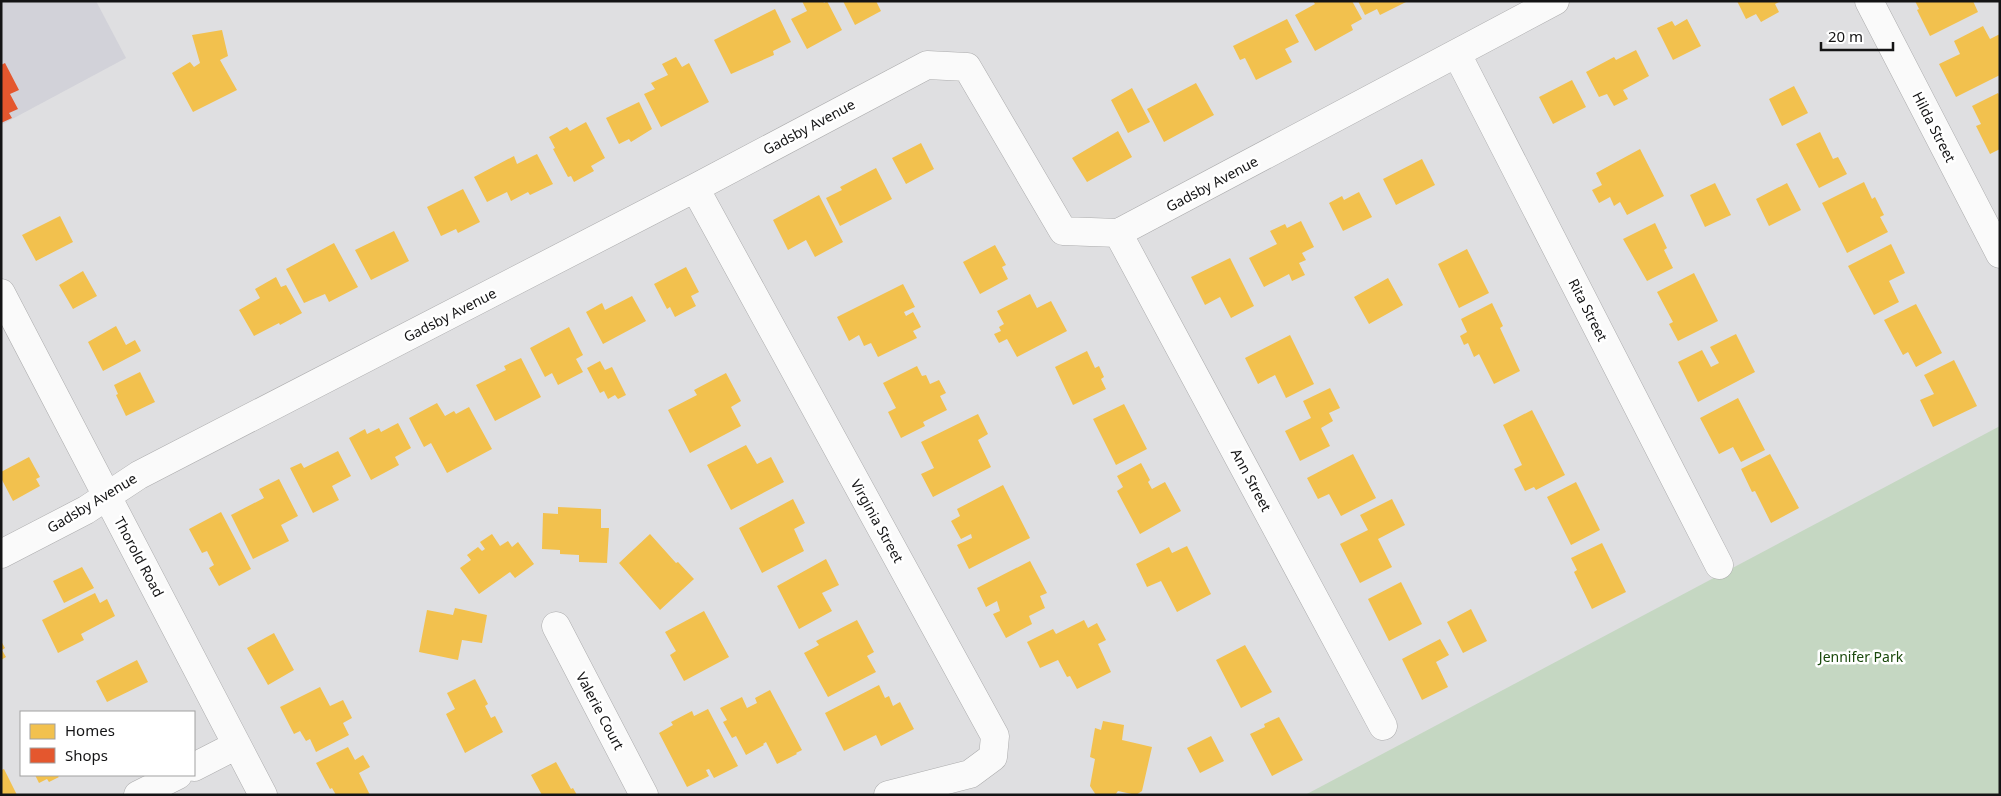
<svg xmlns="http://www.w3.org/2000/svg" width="2001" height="796" font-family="'Noto Sans',sans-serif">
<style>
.built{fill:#d2d2d9}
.green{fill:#c5d7c2}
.homes{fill:#f2c14e}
.shops{fill:#e4572e}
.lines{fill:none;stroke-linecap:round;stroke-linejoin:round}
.minor-casing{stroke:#acacad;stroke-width:29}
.minor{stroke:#fafafa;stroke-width:28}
.labels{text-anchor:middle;stroke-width:5;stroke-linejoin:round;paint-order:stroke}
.street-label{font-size:14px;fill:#141415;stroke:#fff}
.park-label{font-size:14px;fill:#19480b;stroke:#fff}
</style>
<rect width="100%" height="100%" fill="#dfdfe1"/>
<path class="built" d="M1 1H96L126 58 1 125Z"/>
<path class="green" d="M2000 426V795H1305Z"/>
<path class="homes" d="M802 1H823L824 3 827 1 842 30 807 49 791 19 807 11Z
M843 1H876L881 11 855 25Z
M1313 1H1352L1362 19 1351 25 1353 30 1315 51 1295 15 1315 4Z
M1358 1H1408L1380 15 1377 9 1365 15Z
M1737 1H1781L1775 4 1779 12 1761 22 1756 14 1746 19Z
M1915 1H1973L1978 12 1930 36 1917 10 1919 9Z
M775 9 791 42 773 51 774 55 731 74 714 40Z
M1287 19 1299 42 1285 49 1292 62 1256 80 1245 58 1240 60 1233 46Z
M1687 19 1701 46 1673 60 1657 28 1672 21 1675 26Z
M1983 26 1990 39 2000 34V75L1956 97 1939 64 1960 54 1954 41Z
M222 30 228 56 220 60 237 90 193 112 172 73 190 62 194 67 200 63 192 35Z
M1636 50 1649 76 1623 90 1628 99 1614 106 1607 94 1599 97 1586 72 1614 57 1616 60Z
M676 57 682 67 689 63 709 102 661 127 644 94 655 89 651 83 668 75 662 64Z
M1572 80 1586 107 1553 124 1539 97Z
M1196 83 1214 115 1164 142 1147 109Z
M1794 86 1808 113 1782 126 1769 99Z
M1132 88 1150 122 1128 133 1111 100Z
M1998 93 2000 96V149L1990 154 1976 126 1981 124 1972 106Z
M639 102 652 129 631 142 629 139 619 144 606 118Z
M586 122 605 158 591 166 594 171 574 182 571 176 568 177 553 149 555 148 549 137 567 127 570 131Z
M1118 131 1132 157 1087 182 1072 158Z
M1820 132 1833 159 1838 157 1847 174 1819 188 1796 144Z
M921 143 934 169 906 184 892 158Z
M1640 149 1664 196 1627 215 1620 202 1614 206 1610 197 1599 203 1592 190 1602 185 1596 173Z
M537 154 553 184 530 195 528 192 511 201 507 192 487 202 474 177 514 156 517 164Z
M1422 159 1435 185 1396 205 1383 179Z
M876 168 892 199 840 226 826 198 842 190 840 187Z
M1864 182 1872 199 1875 197 1884 215 1880 217 1888 232 1847 253 1822 203Z
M1715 183 1731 215 1705 227 1690 195Z
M1787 183 1801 210 1769 226 1756 199Z
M463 189 480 222 458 233 456 229 441 236 427 207Z
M1359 192 1372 217 1343 231 1329 203 1342 196 1344 200Z
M819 195 843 242 815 257 806 240 788 250 773 220Z
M60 216 73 242 36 261 22 235Z
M1301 221 1314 247 1302 253 1306 260 1299 263 1305 275 1292 281 1289 274 1264 287 1249 258 1277 244 1270 231 1285 224 1287 228Z
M1655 223 1667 248 1664 250 1673 268 1647 281 1623 239Z
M394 231 409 261 371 280 355 250Z
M334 243 358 287 329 302 325 294 304 303 286 269Z
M1891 244 1905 273 1889 281 1899 302 1874 315 1848 266Z
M995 245 1006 265 1002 267 1008 279 980 294 963 262Z
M1467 249 1489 293 1459 308 1438 264Z
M1230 258 1254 306 1231 318 1220 297 1205 305 1191 277Z
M686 267 699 292 691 296 696 306 675 317 670 307 667 309 654 284Z
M83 271 97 296 73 309 59 285Z
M1694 273 1718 321 1678 341 1669 324 1673 322 1657 292Z
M276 277 281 287 286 285 302 313 280 325 279 323 254 336 239 310 260 298 255 289Z
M1388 278 1403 305 1369 324 1354 297Z
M903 284 915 307 904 312 906 316 913 312 921 327 913 331 917 338 878 357 871 343 864 346 859 335 849 341 837 317Z
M1030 294 1037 308 1051 301 1067 331 1017 357 1007 339 999 343 994 334 1001 331 999 327 1004 324 997 311Z
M632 296 646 321 603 344 586 312 602 303 605 310Z
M1492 303 1503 326 1500 328 1520 371 1494 384 1479 354 1474 357 1468 343 1464 345 1460 336 1467 332 1461 319Z
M1916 304 1942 353 1916 367 1908 352 1903 355 1884 320Z
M116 326 126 345 135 340 141 351 103 371 88 342Z
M569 327 583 355 576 359 583 372 558 385 552 373 545 377 530 348Z
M1736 334 1755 372 1698 402 1678 362 1702 350 1711 367 1719 363 1710 347Z
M1290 335 1314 384 1286 398 1275 375 1258 384 1245 358Z
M1087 351 1095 368 1099 366 1104 377 1101 379 1106 389 1073 405 1055 367Z
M521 358 541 397 495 421 476 385 506 370 504 366Z
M1954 360 1977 406 1933 427 1920 400 1934 394 1924 375Z
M600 361 605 370 612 367 626 395 618 399 615 395 608 399 604 391 600 393 587 368Z
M917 366 922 376 926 375 930 384 939 380 946 393 940 396 947 410 923 422 925 426 901 438 888 412 896 408 883 383Z
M140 372 155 402 126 416 116 395 118 394 114 385Z
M726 373 741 401 731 407 741 426 690 453 668 410 697 395 694 390Z
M1330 388 1340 408 1329 413 1333 421 1321 428 1330 446 1300 461 1285 431 1311 418 1303 401Z
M1738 398 1765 450 1741 462 1733 447 1719 454 1700 418Z
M437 403 445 416 454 411 456 414 469 407 492 449 447 473 431 443 424 447 409 418Z
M1124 404 1147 449 1116 465 1093 419Z
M1532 410 1565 475 1536 490 1534 487 1525 491 1514 469 1522 465 1503 425Z
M978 414 988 434 978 440 991 467 933 497 921 474 934 468 921 442Z
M398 423 411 448 395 457 399 465 371 480 349 438 365 429 367 434 379 428 381 432Z
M746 445 757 464 771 457 784 482 731 510 707 465Z
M338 451 351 476 332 486 339 500 313 513 290 468 301 463 304 468Z
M1353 454 1376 498 1341 516 1329 494 1318 499 1307 478Z
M1770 454 1799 508 1771 523 1755 491 1752 492 1741 469Z
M29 457 40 477 36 479 40 486 13 501 1 478V472Z
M1141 463 1150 480 1148 482 1152 489 1165 482 1181 511 1140 534 1117 491 1123 487 1117 476Z
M279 479 298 516 281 525 289 541 253 559 231 515 264 498 259 489Z
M1576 482 1600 530 1571 545 1547 497Z
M1003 485 1030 538 969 569 957 545 972 538 971 534 961 539 951 521 960 516 957 509Z
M793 499 805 523 794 529 804 551 762 573 739 528Z
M1392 499 1405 525 1378 539 1392 567 1360 583 1340 544 1368 530 1360 515Z
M558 507 601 509V528H609L607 563 579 562V555L560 554V550L542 549 543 513 558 514Z
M221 512 251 569 219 586 209 568 214 565 207 551 202 553 189 529Z
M492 534 500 546 508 541 512 547 518 542 534 564 515 578 510 572 479 594 460 568 471 560 467 555 478 547 482 551 485 549 480 542Z
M650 534 676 563 678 562 694 579 660 610 619 563Z
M1602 543 1626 592 1592 609 1574 572 1577 570 1571 558Z
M1187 546 1211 594 1177 612 1161 581 1147 587 1136 564 1169 547 1172 553Z
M826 559 839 585 822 593 832 611 799 629 777 586Z
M1030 561 1047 593 1040 596 1045 608 1029 616 1032 624 1006 638 993 614 1000 611 997 601 986 607 977 588Z
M82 567 94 588 64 603 53 581Z
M1401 582 1422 624 1389 641 1368 599Z
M95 593 100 603 107 599 115 616 81 634 84 640 58 653 42 620Z
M455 608 487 615 482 643 462 640 458 660 419 652 427 610 453 615Z
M1471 609 1487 641 1463 653 1447 622Z
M704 611 729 657 684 681 670 655 676 651 665 632Z
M857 620 874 652 867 656 876 672 828 697 804 653 819 645 816 641Z
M1084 620 1088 628 1097 623 1106 640 1098 644 1111 672 1077 689 1070 676 1067 677 1058 660 1040 668 1027 642 1053 629 1056 634Z
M274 633 294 670 268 685 247 648Z
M1440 639 1449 655 1436 662 1448 687 1422 700 1402 659Z
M1 641 5 648 2 650 6 657 1 660Z
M1245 645 1272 692 1241 708 1216 660Z
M137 660 148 682 107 702 96 681Z
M475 679 488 704 485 706 491 718 495 716 503 732 465 753 446 714 455 709 447 693Z
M879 685 885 698 889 696 893 706 900 702 914 729 881 746 876 735 844 751 825 713Z
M320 687 330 706 343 700 352 718 343 723 349 735 316 752 310 739 306 741 300 731 294 734 280 707Z
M770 690 802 750 796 753 797 754 777 764 766 742 763 744 764 745 746 755 736 736 732 738 723 722 727 720 720 708 742 697 747 708 757 703 755 698Z
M708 709 738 766 714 778 709 769 706 770 709 776 687 787 659 733 673 725 671 722 692 711 694 716Z
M1279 717 1303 760 1272 776 1250 734 1265 727 1264 724Z
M1103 721 1124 725 1122 740 1152 747 1142 791 1136 795 1118 791 1115 795H1096L1090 786 1095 759 1090 757 1095 728 1101 730Z
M1211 736 1224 761 1200 773 1187 748Z
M348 747 355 760 363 755 370 767 359 773 370 795H336L332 788 330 789 316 763Z
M556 762 571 789 573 788 577 795H542L531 775Z
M4 769 17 795H1V770Z
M35 775H57L59 777 49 782 47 779 39 783Z"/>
<path class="shops" d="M5 63 19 90 10 94 18 109 9 113 12 118 1 123V65Z"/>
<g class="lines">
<defs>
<path id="minor" d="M1869 1 2000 254
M1457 54 1719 565
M695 188 995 736 993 757 970 774 888 795
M1118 233 1383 726
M1 293 263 795
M1 554 86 510 139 475 695 188 927 65 967 67 1063 231 1118 233 1555 1
M556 626 644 795
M194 767 237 745
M138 795 178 775"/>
</defs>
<use href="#minor" class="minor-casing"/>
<use href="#minor" class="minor"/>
</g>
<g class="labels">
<g class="street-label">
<text transform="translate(809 127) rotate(-28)" y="5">Gadsby Avenue</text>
<text transform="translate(1934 127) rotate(63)" y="5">Hilda Street</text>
<text transform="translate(1212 184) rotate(-28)" y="5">Gadsby Avenue</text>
<text transform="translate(1588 310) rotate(63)" y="5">Rita Street</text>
<text transform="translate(450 315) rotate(-27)" y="5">Gadsby Avenue</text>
<text transform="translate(1251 480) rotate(62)" y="5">Ann Street</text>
<text transform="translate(92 503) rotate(-31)" y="5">Gadsby Avenue</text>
<text transform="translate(877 521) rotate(61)" y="5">Virginia Street</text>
<text transform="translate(139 557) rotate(62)" y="5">Thorold Road</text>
<text transform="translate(600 711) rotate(62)" y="5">Valerie Court</text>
</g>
<g class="park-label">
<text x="1861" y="662">Jennifer Park</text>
</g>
</g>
<rect width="2001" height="796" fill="none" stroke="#141415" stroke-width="5"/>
<rect x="20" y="711" width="175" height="65" fill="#ffffff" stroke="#a1a1a1"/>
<rect x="30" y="724" width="25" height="15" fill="#f2c14e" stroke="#a1a1a1"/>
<text x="65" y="736" font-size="15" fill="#141415">Homes</text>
<rect x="30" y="748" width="25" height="15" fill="#e4572e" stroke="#a1a1a1"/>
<text x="65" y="761" font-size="15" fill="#141415">Shops</text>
<path d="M1821 42v8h72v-8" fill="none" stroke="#141415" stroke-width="2.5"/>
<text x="1828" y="42" font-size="15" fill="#141415" stroke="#ffffff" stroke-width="4" paint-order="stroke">20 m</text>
</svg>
